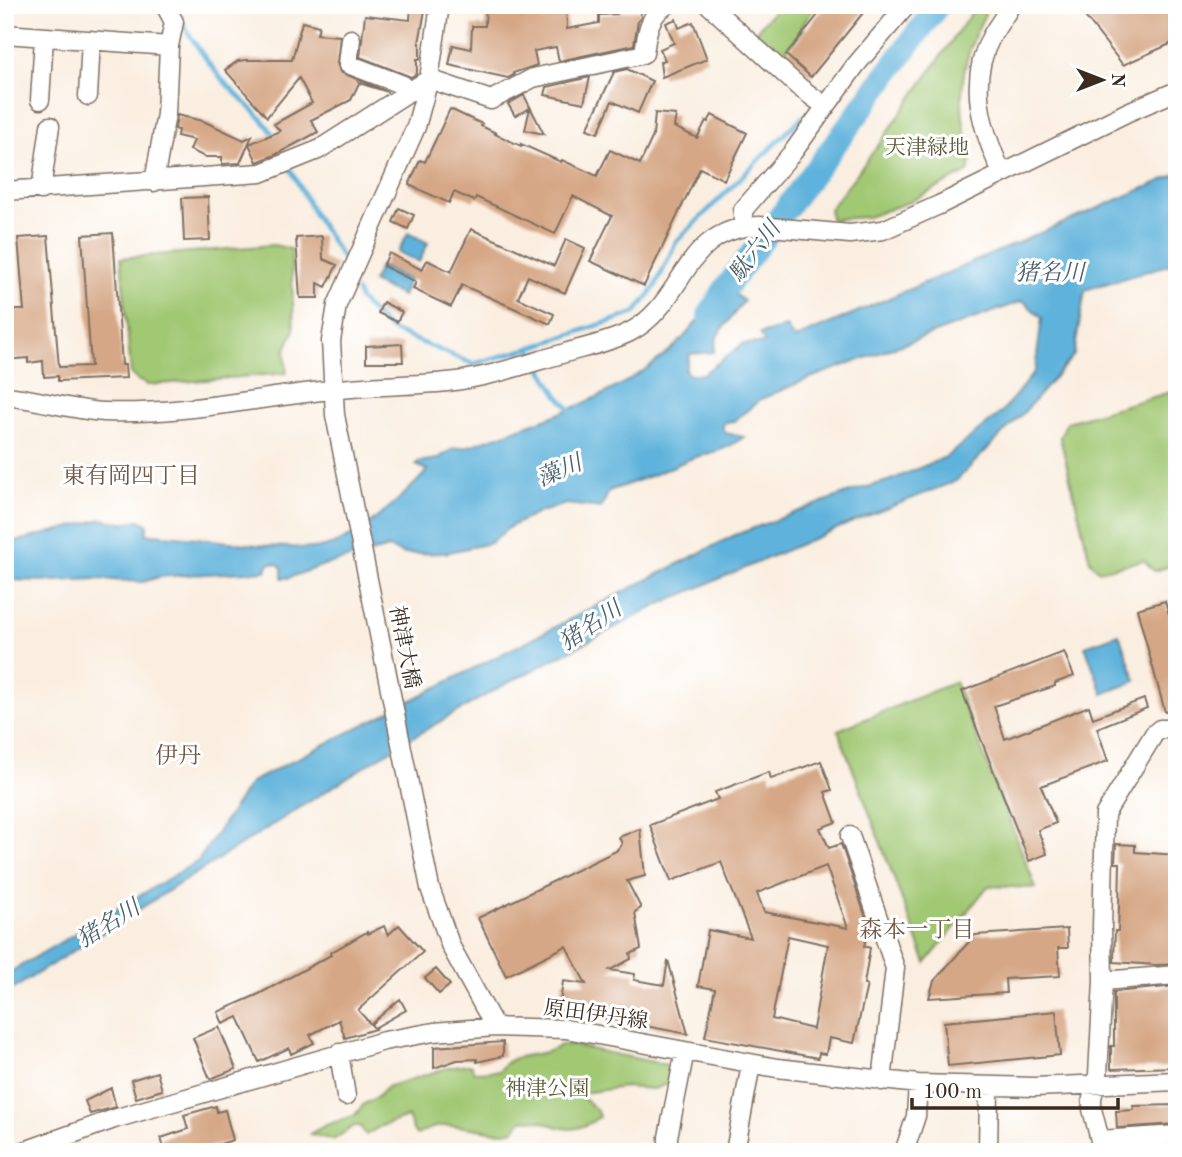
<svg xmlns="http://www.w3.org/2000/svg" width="1182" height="1157" font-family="'Old Standard TT','Noto Serif JP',serif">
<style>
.green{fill:#a1c873;stroke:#6e7948;stroke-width:2}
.water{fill:#5fb2db;stroke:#4d6e7c;stroke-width:2}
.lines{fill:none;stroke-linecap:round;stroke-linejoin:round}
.stream{stroke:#5fb2db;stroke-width:4.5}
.river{stroke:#5fb2db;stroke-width:24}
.building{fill:#d6a786;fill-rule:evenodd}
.minor-casing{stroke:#7e6f62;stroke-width:21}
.minor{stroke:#fff;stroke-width:18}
.labels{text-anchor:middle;stroke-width:6;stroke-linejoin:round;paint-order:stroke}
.park-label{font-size:21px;fill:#5a5938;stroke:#fff}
.street-label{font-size:21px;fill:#3b2a1e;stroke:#fff}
.water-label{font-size:23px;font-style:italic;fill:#49606a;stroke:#fff}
.neighbourhood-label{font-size:23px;fill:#715642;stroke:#fff}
</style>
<rect width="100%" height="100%" fill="#fff"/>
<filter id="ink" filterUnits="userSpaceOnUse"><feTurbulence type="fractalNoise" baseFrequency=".0143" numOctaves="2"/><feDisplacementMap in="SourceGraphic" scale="14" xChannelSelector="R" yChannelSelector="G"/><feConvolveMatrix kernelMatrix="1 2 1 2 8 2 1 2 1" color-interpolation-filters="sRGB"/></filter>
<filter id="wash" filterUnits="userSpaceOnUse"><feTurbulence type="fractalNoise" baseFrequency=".00686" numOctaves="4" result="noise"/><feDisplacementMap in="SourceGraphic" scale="28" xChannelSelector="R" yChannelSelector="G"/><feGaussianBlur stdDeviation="1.57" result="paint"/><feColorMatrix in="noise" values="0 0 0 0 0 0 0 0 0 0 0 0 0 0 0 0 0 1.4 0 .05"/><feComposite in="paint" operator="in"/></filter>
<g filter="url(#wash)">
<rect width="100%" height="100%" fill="#faeee0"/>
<path class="green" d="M779 5H806L813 11 801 26 804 29 782 55 755 32Z
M977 5H990C968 43 957 81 964 125 967 147 976 149 968 172L909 202 868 217 836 219 833 226 829 210 880 143Z
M274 245 291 249 294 331 285 351 287 373 148 385 137 380 131 374 121 258Z
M1177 390V564L1154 571 1144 560 1099 571 1090 561 1060 437 1067 422Z
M955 682 1036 888 988 886 926 963 838 730Z
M560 1045H571L672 1066 675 1069 672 1082 654 1089 624 1087 583 1093 580 1096 596 1109 599 1117C563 1144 553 1116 522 1120L514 1130 505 1132C475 1132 445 1116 417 1135L414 1132 408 1117 381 1126 366 1135 360 1126H354L333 1140 310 1134 326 1125 354 1116 364 1104 377 1097 387 1087 447 1068 466 1065H472L473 1072 499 1071C511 1049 542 1060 560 1045Z"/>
<path class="water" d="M1177 174V262L1085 290 1074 355 1026 410 956 481 855 521 660 604 502 686 391 750 5 994V975L198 861 251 782 735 535 850 492 891 480 946 457 1002 412 1035 371 1042 318 1023 301 810 378 761 399 734 421 726 422 722 426 725 433 744 437C720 455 707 451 683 462 659 473 635 482 609 491L601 508 566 504 538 513 511 526 490 543 445 553 404 554 389 548 324 565 288 578H282V568C278 563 273 562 268 564L266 571 185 575 159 577 143 582 97 579 53 581 5 580V538L18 541 102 519 123 523 139 520 148 524 146 534C193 535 240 546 287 547 297 547 309 549 319 548 355 543 404 496 428 470L416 465 418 462 437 459 453 449 466 447C538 422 625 396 680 341 697 324 710 304 723 286L744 301 717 336 714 352 690 354 685 371 690 375 703 374 743 344 765 343 760 334 786 327 794 339Z
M408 233 428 243 419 262 398 252Z
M380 266 409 280 402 296 372 282Z
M1119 634 1136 681 1103 694 1085 646Z"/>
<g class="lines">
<path class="stream" d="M180 18C191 39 205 59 220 77 238 98 263 115 276 139
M289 166 314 214 343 259
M357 292 360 300 389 329 473 364 530 348 536 358
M530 348 635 313 655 287 676 242 802 117
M540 366 557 394 573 413"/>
<path class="river" d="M709 315 725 289 842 135 938 5"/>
</g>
<g id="blocks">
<path class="building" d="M411 5H426L419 43H420V59H417V72L415 75 411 77 360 57 365 15 410 20Z
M486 5H566L567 29 599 23V15L617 14V12L640 10 641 18 638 21 634 45 559 61 556 47 534 51 537 65 513 73 514 75 508 78 449 65 453 45 471 49 472 26H485Z
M826 5H864L860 10 863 13 811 77 786 55Z
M1076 5H1177V41L1123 65Z
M676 19 679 28 693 22 707 59 662 77 660 62 665 60 660 49 674 43 666 23Z
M302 22 319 26 317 34 340 36 337 63 340 72 388 92 359 83 351 100 311 120 318 132 275 155 257 162 249 144 280 131 274 124 312 103 299 78 267 117 225 70 238 61 246 60H292Z
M627 69 652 81 638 113 612 101 598 133 587 129 614 72Z
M590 77 584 103 545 95 547 87Z
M524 95 530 107 544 134 525 130 530 108 515 116 508 104Z
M450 109 482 124 481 126 496 133 495 134 521 146V144L561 162 562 160 597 176 610 150 640 164 653 136 655 113 676 115 674 127 697 138 706 121 708 122 712 115 747 133 724 180 700 168 644 286 590 261 612 216 573 196 555 234 476 197 474 201 454 192 449 203 409 185 420 160 425 162Z
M177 115 203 121 244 140 252 136 240 163 222 164V157H205L190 150 194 140 177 136 178 130 175 129Z
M208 197 210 240 184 241 182 198Z
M399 208 414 215 408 229 393 222Z
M471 229 554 266 566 239 585 248 565 293 528 276 518 298 554 314 550 324 462 285 451 307 413 289 416 282 383 266 389 253 422 270 427 260 451 272Z
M113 233 122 365H125L126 378 58 381V376L44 377 43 361 28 363V358L5 360V310H24L18 238 48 236 59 367 91 366 82 235Z
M322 236 323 259 337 265 326 287 318 283V298H300L296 238Z
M383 302 402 312 397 322 378 313Z
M402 344 403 362H366V346Z
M1165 601 1177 644V709L1165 712 1137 609Z
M1064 652 1074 676 1055 683V686L994 706 1005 739 1089 706 1093 718 1144 699 1147 708 1097 728 1108 761 1041 786 1056 823 1038 830 1047 854 1029 861 962 691Z
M821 761 832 790 825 792 836 822 820 828 829 848 841 844 869 927 864 946 870 948 864 984 867 985 854 1043 829 1038 826 1054 819 1053 818 1058 705 1037 715 989 698 986 708 930 751 938 721 862 671 881 650 825 718 799 715 792 769 772 771 779ZM826 866 848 928 764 912 757 893ZM788 936 828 945 813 1029 772 1019Z
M640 829 645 876 627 881 641 908 635 912 641 949 630 954 631 959 610 970 635 974 634 980 664 985 668 960 688 1034 559 1010 563 981 586 984 566 946 506 976 478 918 616 851 622 844 619 837Z
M1116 844 1135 845V852L1177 855 1175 934 1177 935V964L1156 965 1114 962 1115 931H1118L1119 908 1120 863H1115Z
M399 925 423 952 358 1010 375 1029 345 1038 339 1020 310 1035 314 1043 291 1054 289 1048 259 1062 238 1017 223 1024 218 1012 259 994 331 955 330 953 367 932 368 934 384 926 388 935Z
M1067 929 1068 948H1058L1060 976 1005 979 1006 993 929 998 934 981 975 935Z
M436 969 450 985 439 994 425 978Z
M1177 986V1067L1111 1069V1046H1114V992Z
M400 999 406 1010 374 1028 371 1024Z
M1056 1011 1060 1055 948 1066 944 1022Z
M219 1027 236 1069 210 1079 193 1038Z
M503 1042V1056L477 1062V1059L457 1060 434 1068V1047Z
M157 1072 162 1090 136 1098 131 1080Z
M111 1088 116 1107 90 1114 85 1101Z
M1177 1105V1124L1117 1128 1116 1111 1134 1110 1133 1106Z
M216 1106 217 1112 225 1110 233 1140 194 1152H165L161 1138 188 1129 184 1115Z"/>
</g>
</g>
<g filter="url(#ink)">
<use href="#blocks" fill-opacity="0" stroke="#7e6f62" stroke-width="2"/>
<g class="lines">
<defs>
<path id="minor" d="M440 5 429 79 416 127 337 305 331 341 335 415 430 888 451 947 495 1027
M709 5 799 87 825 106
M5 34 169 46
M351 39 348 64 403 85 409 92
M88 96 91 40
M40 100 44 37
M1002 173C982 130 967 83 991 37 997 26 1005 16 1011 5
M154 182 166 114 169 46 174 22 165 5
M41 190 50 126
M5 191 261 173 318 150 429 79 491 100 533 78 640 55 644 53C647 34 648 15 667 5
M743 226V210L793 152 855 66 907 5
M5 396C38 399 71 410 104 412 180 415 255 398 330 390 369 385 408 386 447 382 487 378 526 364 565 353 586 347 610 342 630 332 686 303 682 227 759 226L850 234 883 230 939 205 1128 112 1177 91
M850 836 895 968 882 1081
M1103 981 1177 975
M339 1053 346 1096
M1100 1140 1177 1135
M22 1152 114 1119 384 1041 434 1032 495 1027 566 1029 777 1068 918 1084 1034 1087 1177 1081
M668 1152V1137L685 1051
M735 1152 751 1064
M904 1152 916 1116 918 1084
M988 1152 989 1088
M1103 1152 1092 1109V1098L1098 1075 1103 981 1102 927 1105 814 1154 734 1160 729H1177"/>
</defs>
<use href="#minor" class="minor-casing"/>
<use href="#minor" class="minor"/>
</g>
</g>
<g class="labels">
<g class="park-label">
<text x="927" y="154">天津緑地</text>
<text x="547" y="1095">神津公園</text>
</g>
<g class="street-label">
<text transform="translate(405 647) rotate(79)" y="7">神津大橋</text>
<text transform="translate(596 1014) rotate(8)" y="7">原田伊丹線</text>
</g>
<g class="water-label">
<text transform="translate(754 251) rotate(-53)" y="8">駄六川</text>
<text x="1050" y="280">猪名川</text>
<text transform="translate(559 470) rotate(-23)" y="8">藻川</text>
<text transform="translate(590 625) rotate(-34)" y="8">猪名川</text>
<text transform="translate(108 923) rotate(-32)" y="8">猪名川</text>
</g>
<g class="neighbourhood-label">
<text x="131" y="483">東有岡四丁目</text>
<text x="178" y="763">伊丹</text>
<text x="917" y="937">森本一丁目</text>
</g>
</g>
<rect width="1182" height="1157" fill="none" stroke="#fff" stroke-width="28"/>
<g transform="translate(1102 80) rotate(90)" stroke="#ffffff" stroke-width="5" paint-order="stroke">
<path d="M0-5L12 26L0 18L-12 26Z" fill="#3b2a1e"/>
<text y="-10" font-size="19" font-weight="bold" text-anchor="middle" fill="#3b2a1e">N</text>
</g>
<path d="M912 1098v10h206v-10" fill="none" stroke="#3b2a1e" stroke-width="3.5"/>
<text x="923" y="1098" font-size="21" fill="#3b2a1e" stroke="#ffffff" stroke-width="5" paint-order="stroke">100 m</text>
</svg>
